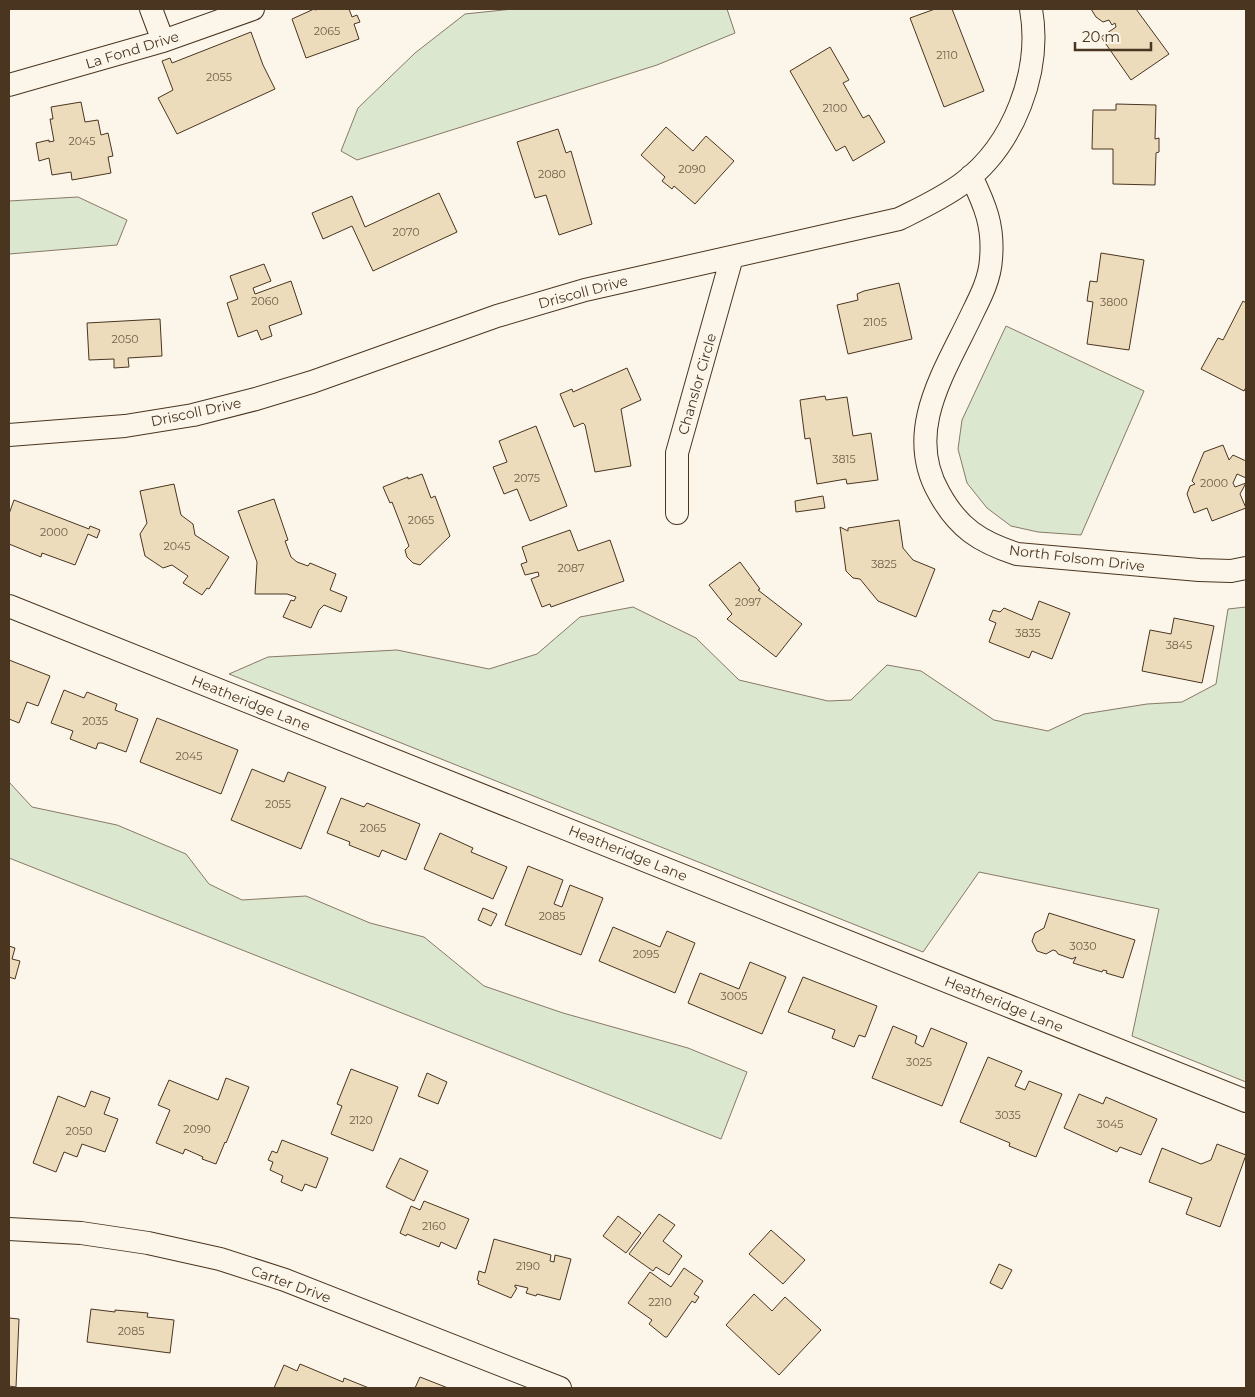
<svg xmlns="http://www.w3.org/2000/svg" width="1255" height="1397" font-family="Montserrat,sans-serif">
<style>
.green{fill:#dce7d0;stroke:#887966}
.building{fill:#ecdcbc;stroke:#4a3520}
.lines{fill:none;stroke-linecap:round;stroke-linejoin:round}
.street-casing{stroke:#4a3520;stroke-width:24}
.street{stroke:#fbf6e9;stroke-width:22}
.labels{text-anchor:middle;stroke-width:4;stroke-linejoin:round;paint-order:stroke}
.number-label{font-size:11px;fill:#725f47}
.street-label{font-size:14px;fill:#4a3520;stroke:#fbf6e9}
</style>
<rect width="100%" height="100%" fill="#fbf6e9"/>
<path class="green" d="M513 9H727L735 33 657 65 357 160 341 151 358 108 415 53 465 14Z
M78 197 127 220 117 245 9 254V201Z
M1006 326 1144 391 1081 535 1038 532 1011 526 987 508 967 483 958 449 962 420Z
M633 607 696 638 739 680 828 701 851 700 887 665 921 671 994 720 1048 731 1084 714 1147 704 1182 702 1216 684 1228 609 1246 607V1082L1132 1036 1159 909 979 872 923 952 229 674 268 657 397 650 489 669 537 654 580 617Z
M9 782 32 807 117 825 186 854 209 884 242 900 306 896 370 923 424 937 484 986 563 1013 688 1048 747 1072 721 1139 9 858Z"/>
<path class="building" d="M314 9 315 10 319 9H349L352 17 357 15 360 22 354 24 359 39 306 58 292 19Z
M935 9H952L984 91 944 107 910 18Z
M1091 9H1136L1169 54 1131 80 1101 37 1116 27 1115 23 1112 25 1109 20 1103 22 1096 17Z
M251 32 263 65 275 89 177 134 158 98 173 90 162 61 170 58 172 63Z
M830 47 849 80 843 83 863 118 869 115 885 142 853 161 845 146 836 151 790 71Z
M81 102 85 122 98 120 101 135 108 133 113 156 108 157 111 173 72 180 71 172 52 175 49 158 39 161 36 143 49 140V142L54 141 50 119H53L51 107Z
M1116 104 1156 105 1155 139 1159 138V152L1156 153 1155 185 1113 184V149H1092L1093 110H1116Z
M666 127 693 151 706 136 734 161 695 204 674 186 672 189 662 181 665 177 641 155Z
M558 129 566 153 571 151 592 224 559 235 546 195 535 198 517 142Z
M439 193 457 232 373 271 352 226 323 239 312 213 352 196 365 227Z
M1101 253 1144 260 1129 350 1087 344 1093 302 1087 301 1090 281 1097 282Z
M264 264 271 281 253 288 255 294 291 281 302 314 269 326 272 336 261 340 257 330 238 337 227 303 238 299 230 276Z
M899 283 912 339 848 354 837 305 858 300 857 294 864 291Z
M1243 301 1246 303V387L1244 391 1201 369 1218 338 1223 340Z
M160 319 162 356 128 358 129 367 114 368V359L89 360 87 323Z
M627 368 641 400 621 409 631 466 595 472 585 425 583 423 574 427 560 394 572 389 573 392Z
M825 396 826 400 847 397 853 436 871 433 878 480 847 484 846 479 817 484 810 438 805 439 800 400Z
M536 426 567 506 530 521 517 489 504 494 493 467 507 462 499 441Z
M1223 445 1229 460 1233 455 1246 461V478L1237 474 1233 483 1235 487 1246 483 1240 494 1246 508 1212 521 1207 508 1194 513 1187 494 1190 486 1195 484 1192 481 1204 452Z
M422 474 431 498 435 496 450 536 420 565 413 563 407 557 405 550 409 546 392 502 390 503 383 487 408 477V479Z
M174 484 181 515 193 524 195 535 229 557 209 589 207 588 202 595 183 583 188 576 172 565 163 568 145 556 140 534 147 523 140 491Z
M823 496 825 508 796 512 795 501Z
M274 499 288 540 285 541 291 557 297 562 308 566 310 563 336 574 330 590 347 597 341 612 324 605 319 610 311 628 283 617 291 600 294 601 296 597 287 594H255L257 562 238 511Z
M14 500 89 529 90 526 100 530 97 538 88 534 75 565 42 553 41 557 9 544V514Z
M899 520 903 548 913 560 935 569 916 617 878 601 860 579 853 578 846 571 840 527 848 531V528Z
M570 530 578 551 610 540 624 581 551 607 550 604 542 607 531 579 539 576 538 572 525 575 521 564 527 562 522 547Z
M740 562 760 589 758 590 802 624 776 657 727 619 732 614 709 585Z
M1039 601 1070 613 1052 659 1032 651 1029 658 989 642 996 623 989 620 993 610 1000 612 1004 608 1032 620Z
M1174 618 1214 626 1202 683 1142 671 1150 630 1171 634Z
M9 660 50 676 38 706 27 702 19 723 9 719Z
M64 690 84 698 87 692 117 704 115 710 138 719 126 752 102 743H98L96 749 70 739 73 731 51 723Z
M157 718 238 750 221 794 140 762Z
M252 769 284 782 288 772 326 787 301 849 231 820Z
M341 798 364 807 367 803 420 824 406 860 382 850 379 857 349 845 350 842 327 833Z
M440 833 473 848 471 852 507 867 493 899 424 869Z
M528 866 563 880 554 904 562 907 570 885 603 898 581 955 505 925Z
M483 908 497 914 491 926 478 920Z
M1049 913 1135 940 1123 978 1106 973 1107 971 1103 970 1102 972 1073 963 1076 957 1072 959 1058 954 1056 951 1053 950 1046 954 1037 951 1032 941 1035 933 1044 928Z
M613 927 660 947 667 931 695 943 675 993 599 961Z
M9 946 15 948 12 959 20 961 15 979 9 977Z
M750 962 786 977 762 1034 688 1003 700 973 739 989Z
M803 977 877 1006 865 1037 859 1035 854 1047 832 1038 835 1030 788 1012Z
M893 1026 917 1036 915 1043 923 1047 931 1028 967 1043 942 1106 872 1078Z
M988 1057 1022 1071 1015 1086 1025 1090 1029 1081 1062 1094 1036 1157 1009 1146 1010 1143 960 1122Z
M351 1069 398 1087 373 1151 331 1134 342 1106 337 1104Z
M427 1073 447 1082 438 1104 418 1096Z
M226 1078 249 1087 226 1143 225 1142 216 1164 202 1159 203 1157 185 1149 183 1154 156 1143 170 1110 158 1105 169 1080 218 1100Z
M91 1091 110 1098 104 1114 118 1119 105 1152 82 1144 77 1157 64 1152 56 1172 33 1163 58 1096 85 1107Z
M1079 1094 1103 1104 1106 1097 1157 1119 1141 1155 1120 1147 1117 1152 1064 1128Z
M282 1140 328 1158 316 1188 305 1184 302 1191 281 1182 283 1176 270 1170 273 1162 268 1160 272 1151 277 1153Z
M1217 1144 1246 1155 1220 1227 1186 1214 1192 1198 1149 1182 1162 1148 1201 1164 1211 1160Z
M400 1158 428 1171 414 1201 386 1187Z
M424 1201 469 1219 456 1249 441 1242 439 1247 407 1234 406 1236 400 1233 411 1206 420 1210Z
M659 1214 675 1225 663 1241 682 1256 669 1275 656 1267 653 1271 629 1254Z
M618 1216 641 1233 626 1253 603 1236Z
M771 1230 805 1260 783 1284 749 1254Z
M494 1239 551 1255 550 1261 554 1262 555 1255 571 1259 560 1300 537 1294 536 1296 526 1293 528 1288 515 1285V1287L517 1288 511 1298 478 1284 479 1281 477 1280 479 1271 485 1273Z
M999 1264 1012 1270 1002 1289 990 1283Z
M684 1268 703 1281 694 1294 699 1297 695 1303 692 1301 667 1337H665L649 1324 652 1320 628 1303 650 1272 671 1287Z
M754 1294 772 1311 785 1297 821 1330 779 1375 726 1325Z
M91 1309 115 1312V1310L148 1313 147 1317 174 1320 170 1353 87 1342Z
M9 1318 19 1319 16 1387 9 1386Z
M300 1364 343 1382 344 1378 369 1388H274L284 1365 297 1371Z
M420 1377 448 1388H415Z"/>
<g class="lines">
<defs>
<path id="street" d="M151 9 163 41
M9 85 163 41 253 9
M971 176C985 205 994 226 991 259 990 278 981 296 973 312 946 370 903 430 939 493 958 528 980 542 1017 554L1199 570 1231 571 1246 568
M9 435 125 426 193 415 256 399 312 382 497 316 585 290 899 219C921 208 943 198 963 183 1014 145 1042 71 1031 9
M677 513V453L732 257
M9 606 1246 1101
M9 1229 81 1233 148 1243 220 1259 285 1280 560 1388"/>
</defs>
<use href="#street" class="street-casing"/>
<use href="#street" class="street"/>
</g>
<g class="labels">
<g class="number-label">
<text x="327" y="35">2065</text>
<text x="947" y="59">2110</text>
<text x="219" y="81">2055</text>
<text x="835" y="112">2100</text>
<text x="82" y="145">2045</text>
<text x="692" y="173">2090</text>
<text x="552" y="178">2080</text>
<text x="406" y="236">2070</text>
<text x="265" y="305">2060</text>
<text x="1114" y="306">3800</text>
<text x="875" y="326">2105</text>
<text x="125" y="343">2050</text>
<text x="844" y="463">3815</text>
<text x="527" y="482">2075</text>
<text x="1214" y="487">2000</text>
<text x="421" y="524">2065</text>
<text x="54" y="536">2000</text>
<text x="177" y="550">2045</text>
<text x="884" y="568">3825</text>
<text x="571" y="572">2087</text>
<text x="748" y="606">2097</text>
<text x="1028" y="637">3835</text>
<text x="1179" y="649">3845</text>
<text x="95" y="725">2035</text>
<text x="189" y="760">2045</text>
<text x="278" y="808">2055</text>
<text x="373" y="832">2065</text>
<text x="552" y="920">2085</text>
<text x="1083" y="950">3030</text>
<text x="646" y="958">2095</text>
<text x="734" y="1000">3005</text>
<text x="919" y="1066">3025</text>
<text x="1008" y="1119">3035</text>
<text x="361" y="1124">2120</text>
<text x="1110" y="1128">3045</text>
<text x="197" y="1133">2090</text>
<text x="79" y="1135">2050</text>
<text x="434" y="1230">2160</text>
<text x="528" y="1270">2190</text>
<text x="660" y="1306">2210</text>
<text x="131" y="1335">2085</text>
</g>
<g class="street-label">
<text transform="translate(132 50) rotate(-17)" y="5">La Fond Drive</text>
<text transform="translate(583 292) rotate(-15)" y="5">Driscoll Drive</text>
<text transform="translate(697 384) rotate(-74)" y="5">Chanslor Circle</text>
<text transform="translate(196 412) rotate(-12)" y="5">Driscoll Drive</text>
<text transform="translate(1077 558) rotate(7)" y="5">North Folsom Drive</text>
<text transform="translate(251 703) rotate(22)" y="5">Heatheridge Lane</text>
<text transform="translate(628 853) rotate(22)" y="5">Heatheridge Lane</text>
<text transform="translate(1004 1004) rotate(22)" y="5">Heatheridge Lane</text>
<text transform="translate(291 1284) rotate(20)" y="5">Carter Drive</text>
</g>
</g>
<rect width="1255" height="1397" fill="none" stroke="#4a3520" stroke-width="20"/>
<path d="M1075 42v8h76v-8" fill="none" stroke="#4a3520" stroke-width="2.5"/>
<text x="1082" y="42" font-size="15" fill="#4a3520" stroke="#fbf6e9" stroke-width="4" paint-order="stroke">20 m</text>
</svg>
